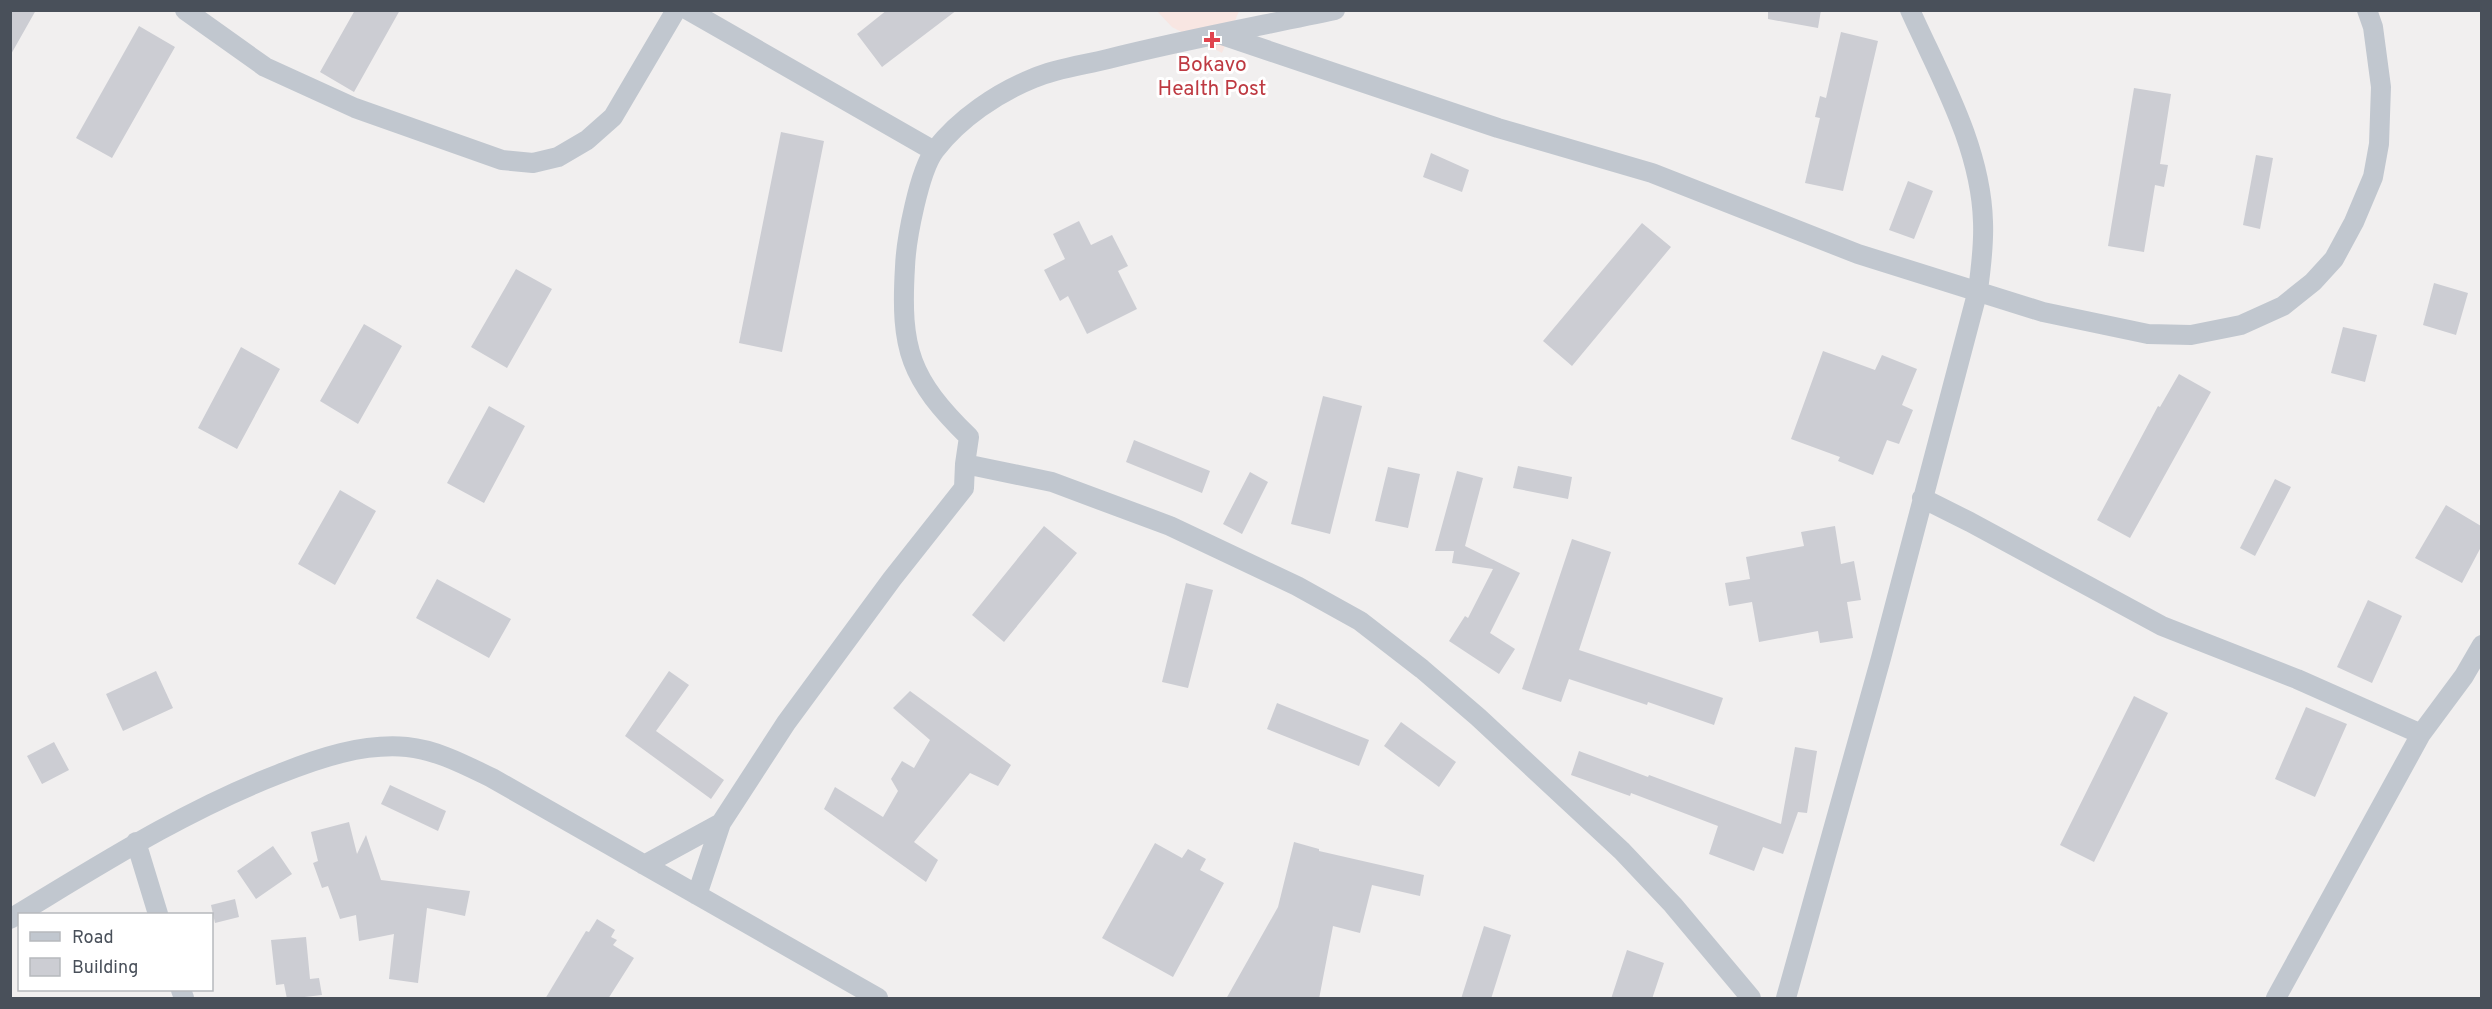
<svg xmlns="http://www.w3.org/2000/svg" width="2492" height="1009" font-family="Overpass,sans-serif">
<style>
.medical{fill:#f8e6e2}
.building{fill:#cccdd3}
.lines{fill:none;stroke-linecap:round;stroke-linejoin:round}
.minor{stroke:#c1c7cf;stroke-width:20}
.health-dot{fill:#e0444e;stroke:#fff;stroke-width:2}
.labels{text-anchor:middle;stroke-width:6;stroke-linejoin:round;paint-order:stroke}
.health-label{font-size:21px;fill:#be3a42;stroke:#fff}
</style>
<rect width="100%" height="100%" fill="#f1efef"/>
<path class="medical" d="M1157 11H1239L1222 53 1172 27Z"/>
<path class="building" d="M10 10H36L10 56Z
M355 10H400L354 92 320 72Z
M887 10H957L882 67 857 34Z
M1768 10H1821L1818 28 1768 19Z
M139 26 175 47 112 158 76 138Z
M1841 32 1878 41 1843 191 1805 183 1820 118 1815 117 1820 96 1826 98Z
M2134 88 2171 94 2160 164 2168 165 2164 187 2155 185 2144 252 2108 246Z
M781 132 824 141 782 352 739 343Z
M1431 153 1469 170 1462 192 1423 177Z
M2256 155 2273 158 2260 229 2243 225Z
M1908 181 1933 191 1914 239 1889 230Z
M1079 221 1091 245 1112 235 1128 266 1118 271 1137 309 1087 334 1068 296 1060 301 1044 270 1065 259 1053 234Z
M1642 223 1671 247 1572 366 1543 341Z
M516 269 552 289 507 368 471 347Z
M2434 283 2468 293 2456 335 2423 325Z
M364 324 402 346 358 424 320 401Z
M2343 327 2377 335 2365 382 2331 373Z
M241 347 280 369 237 449 198 428Z
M1823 351 1875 370 1882 355 1917 369 1902 405 1913 410 1899 444 1887 440 1873 475 1838 461 1840 457 1791 439Z
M2179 374 2211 392 2130 538 2097 520 2158 406 2160 407Z
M1323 396 1362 406 1330 534 1291 524Z
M489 406 525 426 484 503 447 483Z
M1134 440 1210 471 1202 493 1126 462Z
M1518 466 1572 477 1568 499 1513 488Z
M1388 467 1420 474 1408 528 1375 521Z
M1457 471 1483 478 1465 546 1520 573 1490 633 1515 649 1499 674 1449 641 1465 616 1468 618 1493 569 1452 563 1454 551H1435Z
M1250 472 1268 482 1242 534 1223 524Z
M2275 479 2291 487 2255 556 2240 548Z
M340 490 376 511 335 585 298 564Z
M2446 505 2481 526V547L2462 583 2415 558Z
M1044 526 1077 553 1004 642 972 615Z
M1835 526 1841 564 1854 561 1861 600 1847 602 1853 638 1820 643 1818 631 1759 642 1752 602 1729 606 1725 583 1750 579 1746 557 1804 546 1801 532Z
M1572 539 1611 552 1579 650 1723 698 1714 725 1648 702 1647 705 1569 679 1561 702 1522 689Z
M437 579 511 619 489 658 416 618Z
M1186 583 1213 590 1188 688 1162 682Z
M2368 600 2402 616 2372 683 2337 667Z
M156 671 173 708 123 731 106 694Z
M669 671 689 685 656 731 724 780 711 799 625 736Z
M910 691 1011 765 998 786 970 773 914 842 938 860 926 882 824 809 835 787 883 817 898 791 891 779 902 761 914 768 930 740 893 708Z
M2134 696 2168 713 2094 862 2060 845Z
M1277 703 1369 740 1359 766 1267 729Z
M2306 707 2347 724 2315 797 2275 779Z
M1401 722 1456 762 1439 787 1384 746Z
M54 742 69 770 42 784 27 756Z
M1795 747 1817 751 1807 813 1798 812 1783 854 1763 847 1754 871 1709 854 1718 826 1631 793 1630 796 1571 775 1579 751 1648 777 1649 775 1781 824Z
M390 785 446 811 438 831 381 804Z
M349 822 357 854 366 835 381 880 470 891 465 916 427 908 418 983 389 979 394 934 359 941 356 915 340 919 328 886 322 888 313 863 318 861 311 832Z
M1294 842 1319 849V851L1424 875 1420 896 1372 885 1360 933 1333 926 1319 999H1226L1278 907Z
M1155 843 1182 858 1188 849 1206 859 1200 870 1224 883 1173 977 1102 938Z
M273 846 292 874 256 899 237 871Z
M235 899 239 917 215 923 211 905Z
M597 919 615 930 611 937 617 940 613 945 634 958 608 999H545L586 931 589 932Z
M1484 926 1511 935 1491 999H1461Z
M306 937 310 979 319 978 322 995 287 999 284 984 276 985 271 940Z
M1627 950 1664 963 1652 999H1611Z"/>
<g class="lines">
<path class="minor" d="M185 10 265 67 355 108 502 160 533 163 558 157 587 140 613 117 676 10
M688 10 934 151
M1335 10C1260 26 1183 40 1108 59 1084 65 1057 68 1034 78 997 93 960 118 935 150 919 171 906 240 905 267 900 350 910 379 969 437L965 464 1052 482 1170 526 1297 586 1360 621 1422 669 1478 717 1622 851 1673 905 1751 998
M1219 34 1498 128 1652 173 1858 254 2043 312 2148 334 2191 335 2241 325 2283 306 2313 282 2334 259 2354 222 2373 177 2379 144 2381 87 2373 27 2367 10
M1922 498 1970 522 2162 626 2297 679 2421 734
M136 842 158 914
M644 865 721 823
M697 895 721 823 786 723 892 579 964 488 965 464
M10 919C98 866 183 811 279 774 319 758 363 743 407 747 437 750 465 765 492 778L878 998
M181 990 184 998
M1786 998 1881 658 1978 290C1981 268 1984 245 1983 222 1981 147 1940 77 1910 10
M2276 998 2421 734 2464 676 2482 645"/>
</g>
<path class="health-dot" d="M1209 31h6v6h6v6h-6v6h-6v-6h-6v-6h6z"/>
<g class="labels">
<g class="health-label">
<text x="1212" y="71">Bokavo<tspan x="1212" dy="24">Health Post</tspan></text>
</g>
</g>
<rect width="2492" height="1009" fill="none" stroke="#49505a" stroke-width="24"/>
<rect x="18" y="913" width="195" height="78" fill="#ffffff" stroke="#b6b9bd" stroke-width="1.5"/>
<rect x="30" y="932" width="30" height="9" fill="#c1c7cf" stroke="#b6b9bd" stroke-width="1.5"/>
<text x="72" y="943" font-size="18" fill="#49505a">Road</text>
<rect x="30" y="958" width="30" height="18" fill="#cccdd3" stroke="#b6b9bd" stroke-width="1.5"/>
<text x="72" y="973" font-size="18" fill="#49505a">Building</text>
</svg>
